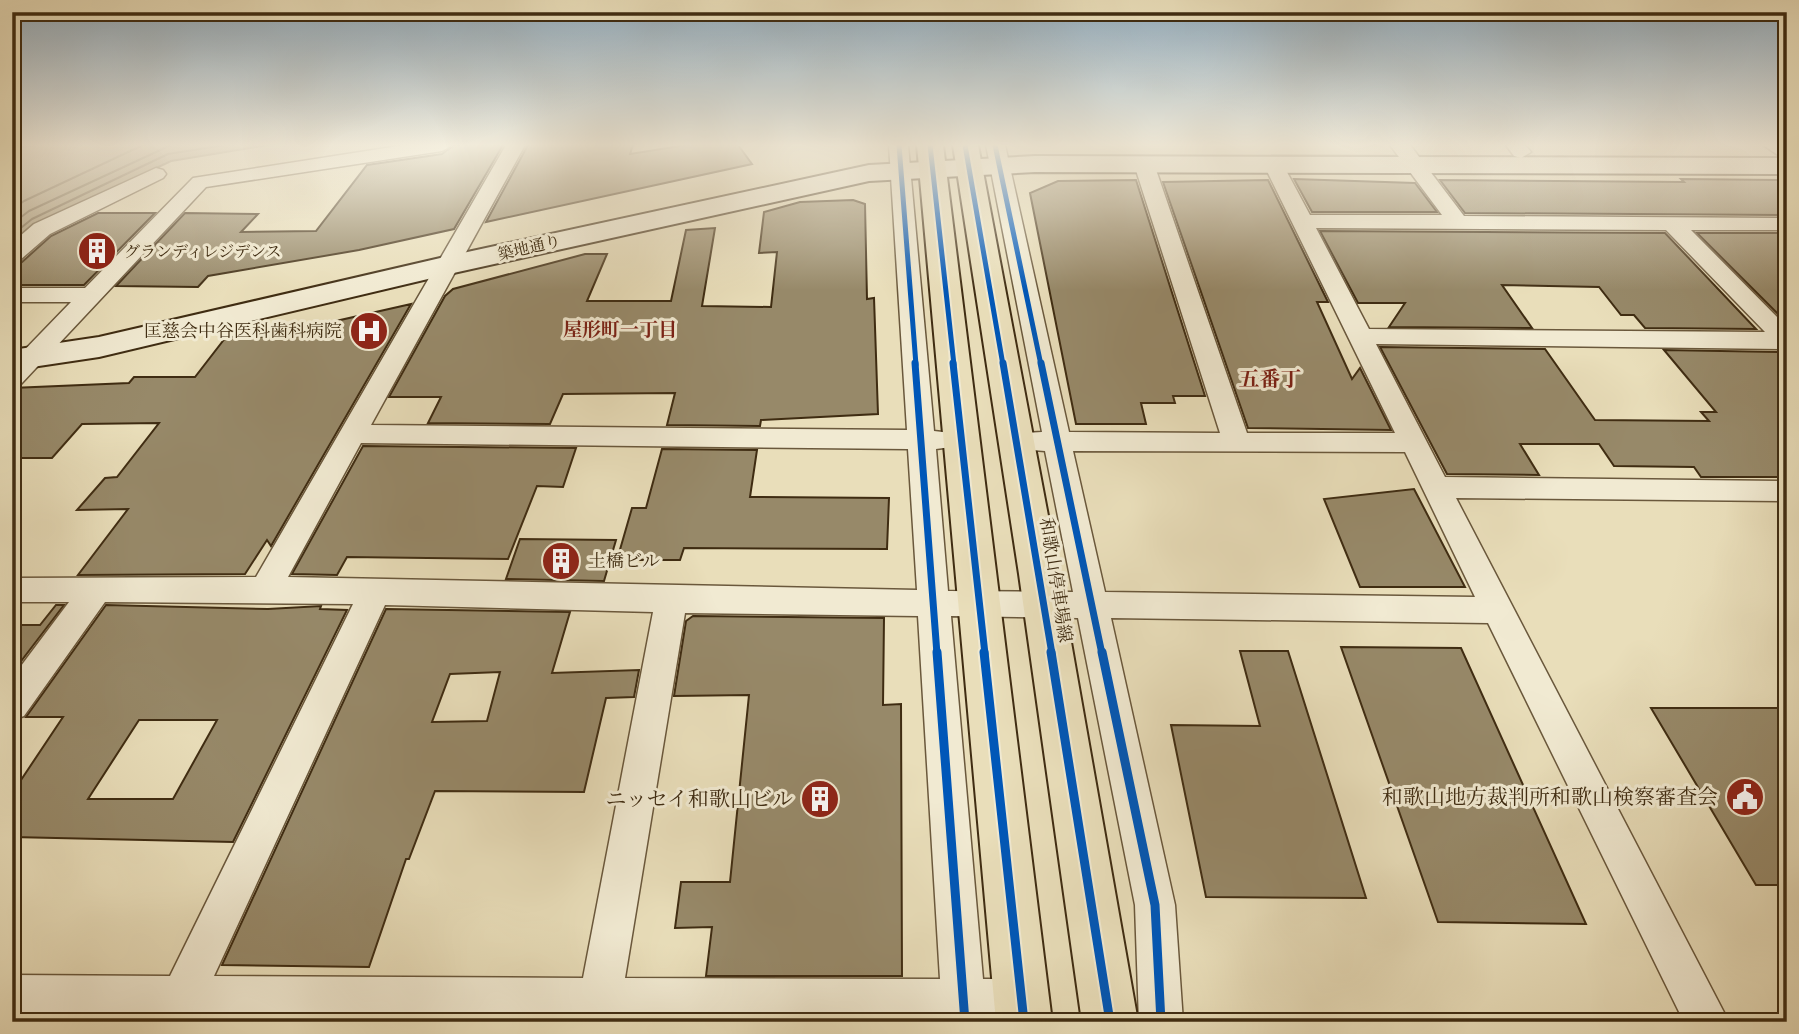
<svg xmlns="http://www.w3.org/2000/svg" width="1799" height="1034" font-family="'Libre Caslon Text','Noto Serif JP',serif">
<style>
.water{fill:#afa181;stroke:#827255;stroke-width:2}
.lines{fill:none;stroke-linecap:round;stroke-linejoin:round}
.shore{stroke:#77664a;stroke-width:2}
.building{fill:#978969;stroke:#3f2c12;stroke-width:2;fill-rule:evenodd}
.street-casing{stroke:#6a583c;stroke-width:3}
.secondary-casing{stroke:#3f2c12;stroke-width:4}
.primary-casing{stroke:#3f2c12;stroke-width:4}
.street{fill:#f1ead2;fill-rule:evenodd}
.secondary{fill:#f1ead2;fill-rule:evenodd}
.primary{fill:#e9deba;fill-rule:evenodd}
.cycleway-far2-casing{stroke:#f1ead2;stroke-width:9}
.cycleway-far1-casing{stroke:#f1ead2;stroke-width:11}
.cycleway-casing{stroke:#f1ead2;stroke-width:13}
.cycleway-far2{stroke:#0057b8;stroke-width:5}
.cycleway-far1{stroke:#0057b8;stroke-width:7}
.cycleway{stroke:#0057b8;stroke-width:9}
.labels{text-anchor:middle;stroke-width:6;stroke-linejoin:round;paint-order:stroke}
.far-street-label{font-size:16px;fill:#3f2c12;stroke:#f1ead2}
.far-poi-label{font-size:16px;fill:#3f2c12;stroke:#f1ead2;text-anchor:start}
.poi-label{font-size:18px;fill:#3f2c12;stroke:#f1ead2;text-anchor:end}
.street-label{font-size:18px;fill:#3f2c12;stroke:#f1ead2}
.neighbourhood-label{font-size:19px;font-weight:bold;fill:#7a1f14;stroke:#f1ead2}
.quarter-label{font-size:21px;font-weight:bold;fill:#7a1f14;stroke:#f1ead2}
.near-poi-label{font-size:21px;fill:#3f2c12;stroke:#f1ead2;text-anchor:end}
</style>
<rect width="100%" height="100%" fill="#e9deba"/>
<filter id="stains"><feTurbulence type="fractalNoise" baseFrequency=".00286" numOctaves="4"/><feColorMatrix values="0 0 0 0 .2 0 0 0 0 .09 0 0 0 0 .02 0 0 0 .5 -.17"/></filter>
<radialGradient id="worn" r=".72"><stop offset=".6" stop-color="#630" stop-opacity="0"/><stop offset="1" stop-color="#630" stop-opacity=".3"/></radialGradient>
<path class="water" d="M38 145H268L171 161 35 225 12 244V148Z"/>
<g class="lines">
<path class="shore" d="M12 210 24 201 143 145
M12 224 29 211 171 145
M12 235 32 219 168 154 225 145"/>
</g>
<path class="building" d="M454 145H503L454 229 359 250 208 276 198 287 116 286 185 213 258 214 241 232 316 231 367 165 442 154Z
M528 145H633L630 154 686 145H738L752 164 486 222Z
M1294 179 1415 183 1437 212H1312Z
M1681 179 1787 180V215L1465 213 1440 180 1684 182Z
M1136 180 1205 396H1173L1175 403H1141L1146 424H1076L1030 193 1058 181Z
M1268 180 1328 302H1317L1352 379 1360 368 1391 430 1248 428 1163 182Z
M853 200 865 204 867 299 874 298 878 414 761 420 760 426 667 425 675 393 563 394 550 424 428 423 441 397H389L445 296 453 289 585 254H607L587 301H671L686 230 715 228 702 306 771 307 777 252 759 253 764 212 800 202Z
M98 213H155L84 285H12V265L22 262 51 236Z
M1320 231 1665 233 1756 329 1645 328 1634 315H1621L1599 287 1502 285 1532 328 1389 327 1405 303H1358Z
M1697 233H1787V321H1785Z
M411 304 271 546 267 540 245 574 78 575 128 509 77 510 105 478 117 477 159 423 82 424 52 458H12V388L129 383 134 377H195L226 337 307 336 314 326Z
M1380 347 1545 349 1595 420 1709 421 1701 412H1716L1664 350 1778 352 1787 361V477H1701L1694 467 1614 466 1599 444H1520L1539 475 1447 474Z
M363 446 576 448 563 487 537 486 508 559 347 557 337 575 292 574Z
M662 449 757 450 750 497 889 498 887 549 684 548 680 560H617L632 508H646Z
M1414 489 1465 587H1360L1324 499Z
M520 539 616 540 604 581 506 579Z
M56 605H64L12 673V625H40Z
M106 605 268 609 321 606 320 609 347 610 233 842 12 837V783H19L63 717H26ZM139 720H217L173 799H88Z
M386 609 570 612 552 673 639 670 634 697 606 698 584 792 435 791 409 859H406L369 967 222 965ZM500 672 487 721 432 722 450 674Z
M693 616 884 618 883 705 901 704 902 976H706L712 927 675 928 681 882H730L749 695 674 696 686 621Z
M1341 647 1461 648 1586 924 1438 922Z
M1240 651H1288L1366 898 1206 897 1171 725 1260 726Z
M1651 708H1787V885H1756Z"/>
<g class="lines">
<defs>
<path id="street" d="M405 145H452L442 151 206 187 21 384 12 386V363L71 302H12V288H85L193 178Z
M506 145H525L371 425 907 430 889 145H908L934 431 951 433 955 440 951 447 936 449 948 591 1073 592 1045 451 1007 448 1003 441 1007 434 1042 432 986 145H1005L1069 432 1220 433 1134 164 1137 160H1151L1154 164 1247 433H1395L1264 165 1267 161H1281L1310 215H1442L1390 145H1410L1464 216 1787 218V230H1691L1787 327V349L1376 344 1445 477 1787 481V501L1456 498 1729 1022H1684L1488 623 1111 618 1175 905 1183 1022H1139L1135 905 1078 618 951 616 983 979H1022L1037 986 1044 1001 1037 1016 1024 1022H148L149 1019H12V975L170 976 353 604 105 602 24 716 12 720V678L69 602H12V578L256 577ZM1316 228 1666 230 1765 332 1369 329ZM361 443 908 449 917 590 288 577ZM1073 451 1405 452 1475 597 1105 592ZM385 605 653 612 583 978 214 976ZM685 613 918 616 940 979 625 978Z
M1506 145H1525L1531 152 1521 158 1514 156Z
M1763 145H1785L1787 161Z
M156 168 163 170 166 174 163 178 50 234 20 260 12 262V243L34 224Z"/>
<path id="secondary" d="M1035 156 1787 158V174L1035 172 869 181 449 274 99 357 12 370V350L99 337 449 256 869 165Z"/>
<path id="primary" d="M917 145H943L1052 1022H996Z
M953 145H978L1059 574 1138 1022H1082L1019 574Z"/>
</defs>
<use href="#street" class="street-casing"/>
<use href="#secondary" class="secondary-casing"/>
<use href="#primary" class="primary-casing"/>
<use href="#street" class="street"/>
<use href="#secondary" class="secondary"/>
<use href="#primary" class="primary"/>
<defs>
<path id="cycleway-far2" d="M899 145 916 365
M930 145 954 365
M965 145 1003 365
M995 145 1041 365"/>
<path id="cycleway-far1" d="M915 363 937 654
M953 363 985 654
M1003 363 1052 654
M1041 363 1102 654"/>
<path id="cycleway" d="M937 652 965 1022
M984 652 1024 1022
M1051 652 1110 1022
M1102 652 1155 905 1161 1022"/>
</defs>
<use href="#cycleway-far2" class="cycleway-far2-casing"/>
<use href="#cycleway-far1" class="cycleway-far1-casing"/>
<use href="#cycleway" class="cycleway-casing"/>
<use href="#cycleway-far2" class="cycleway-far2"/>
<use href="#cycleway-far1" class="cycleway-far1"/>
<use href="#cycleway" class="cycleway"/>
</g>
<linearGradient id="sky" x2="0" y2="1"><stop stop-color="#91acbf"/><stop offset="0.5" stop-color="#f5f0e0"/><stop offset="1" stop-color="#f5f0e0" stop-opacity="0"/></linearGradient>
<rect width="1799" height="290" fill="url(#sky)"/>
<defs>
<symbol id="building-disc" viewBox="-11 -11 22 22"><circle r="9.5" fill="#8f2418" stroke="#f1ead2"/><path d="M-4-6H4V6H1V3H-1V6H-4ZM-2.5-4.3h1.7v1.8h-1.7ZM.8-4.3h1.7v1.8H.8ZM-2.5-1h1.7V.8h-1.7ZM.8-1h1.7V.8H.8Z" fill="#fff"/></symbol>
<symbol id="hospital-disc" viewBox="-11 -11 22 22"><circle r="9.5" fill="#8f2418" stroke="#f1ead2"/><path d="M-5-5h3v3.5h4V-5h3V5h-3V1.5h-4V5h-3Z" fill="#fff"/></symbol>
<symbol id="civic-disc" viewBox="-11 -11 22 22"><circle r="9.5" fill="#8f2418" stroke="#f1ead2"/><path d="M-.6-6.5H3V-4.5H.6V-3L4-1V1h2V6H-6V1h2V-1L-.6-3ZM-1.2 2.5V6h2.4V2.5Z" fill="#fff"/></symbol>
</defs>
<g fill-rule="evenodd">
<use href="#building-disc" x="75" y="229" width="44" height="44"/>
<use href="#hospital-disc" x="347" y="309" width="44" height="44"/>
<use href="#building-disc" x="539" y="539" width="44" height="44"/>
<use href="#civic-disc" x="1723" y="775" width="44" height="44"/>
<use href="#building-disc" x="798" y="777" width="44" height="44"/>
</g>
<g class="labels">
<g class="far-street-label">
<text transform="translate(529 247) rotate(-13)" y="6">築地通り</text>
</g>
<g class="far-poi-label">
<text x="124" y="257">グランディレジデンス</text>
</g>
<g class="poi-label">
<text x="342" y="337">匡慈会中谷医科歯科病院</text>
<text x="588" y="567" text-anchor="start">土橋ビル</text>
</g>
<g class="street-label">
<text transform="translate(1056 580) rotate(81)" y="6">和歌山停車場線</text>
</g>
<g class="neighbourhood-label">
<text x="620" y="336">屋形町一丁目</text>
</g>
<g class="quarter-label">
<text x="1270" y="386">五番丁</text>
</g>
<g class="near-poi-label">
<text x="1718" y="804">和歌山地方裁判所和歌山検察審査会</text>
<text x="793" y="806">ニッセイ和歌山ビル</text>
</g>
</g>
<rect width="1799" height="1034" fill="none" stroke="#e9deba" stroke-width="42"/>
<rect x="14" y="14" width="1771" height="1006" fill="none" stroke="#3f2c12" stroke-width="3.5"/>
<rect x="21" y="21" width="1757" height="992" fill="none" stroke="#3f2c12" stroke-width="2"/>
<rect width="100%" height="100%" filter="url(#stains)"/>
<rect width="100%" height="100%" fill="url(#worn)"/>
</svg>
